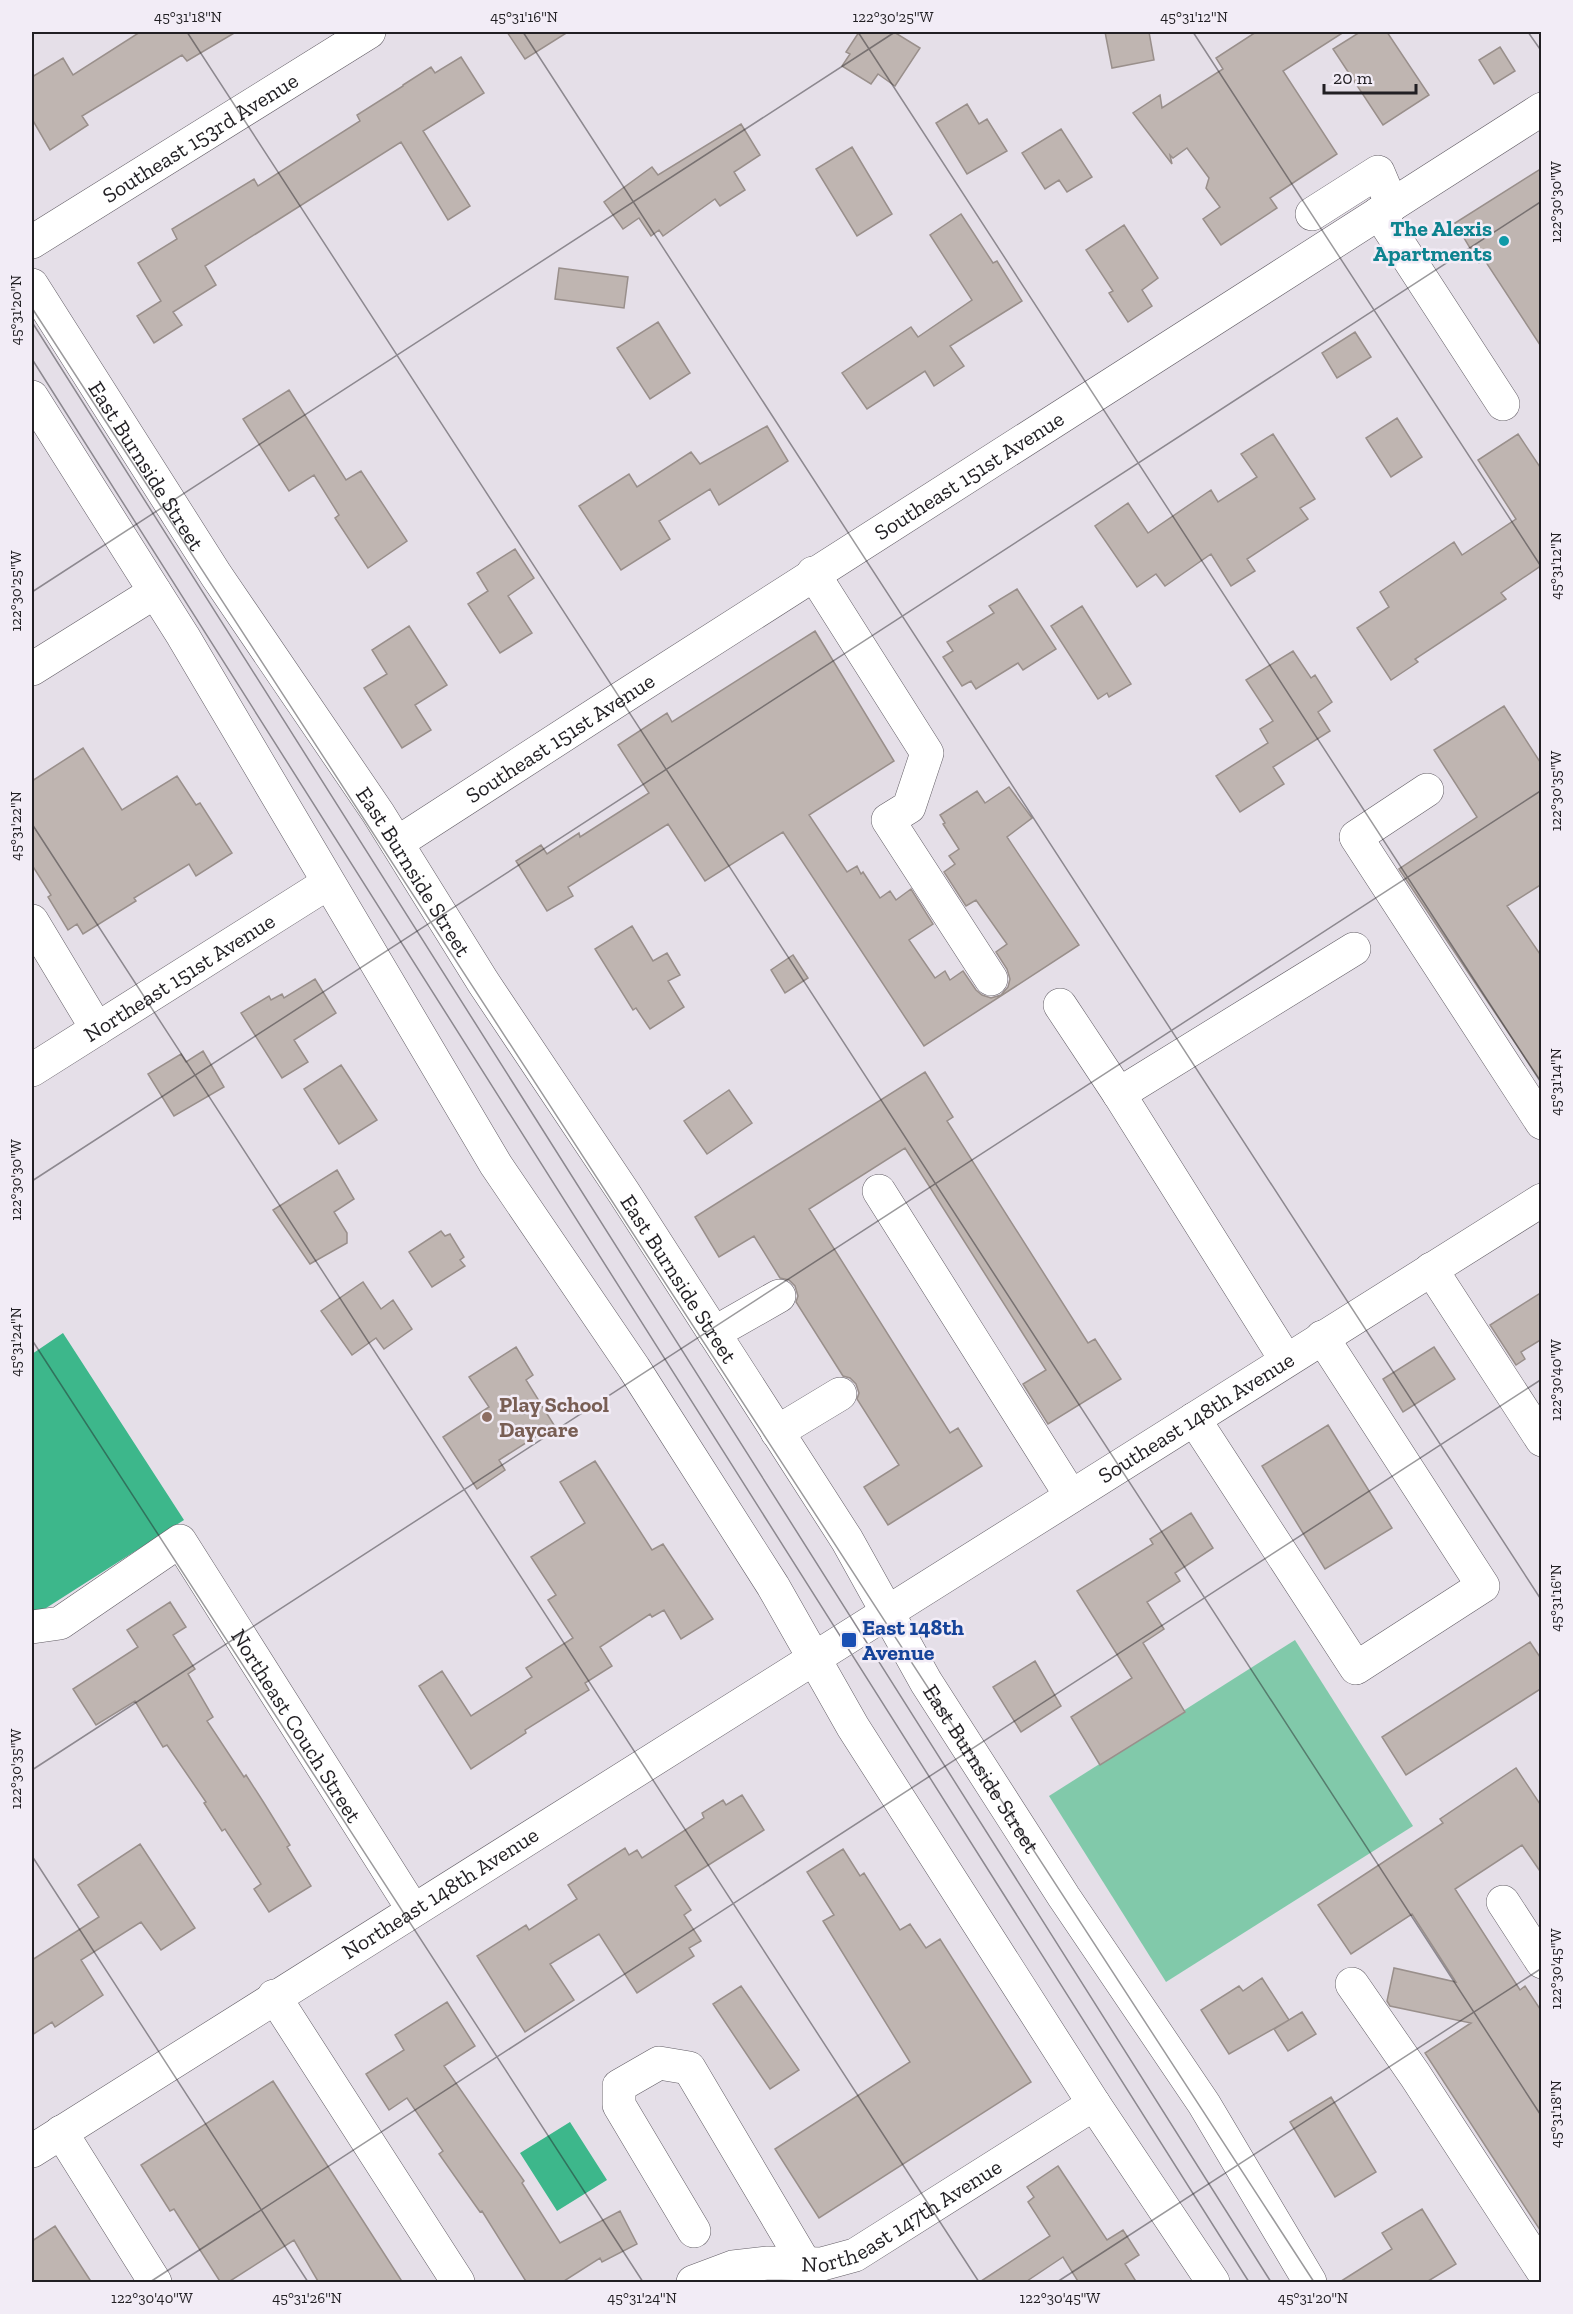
<svg xmlns="http://www.w3.org/2000/svg" width="1573" height="2314" font-family="'Zilla Slab',serif">
<style>
.green{fill:#81c9aa}
.forest{fill:#3db78b}
.building{fill:#bfb5b1;stroke:#998f8b;stroke-width:1.5}
.lines{fill:none;stroke-linecap:round;stroke-linejoin:round}
.minor-casing{stroke:#625d65;stroke-width:34}
.major-casing{stroke:#625d65;stroke-width:34}
.minor{stroke:#fff;stroke-width:33}
.major{stroke:#fff;stroke-width:33}
.tram{stroke:#8c888f;stroke-width:1.5}
.ticks{fill:none;stroke:#211f23;stroke-width:1.5;stroke-opacity:0.45}
.culture-dot{fill:#0f9aa8;stroke:#f2ecf6;stroke-width:2}
.education-dot{fill:#8d6e63;stroke:#f2ecf6;stroke-width:2}
.transit-dot{fill:#1a4fb4;stroke:#f2ecf6;stroke-width:2}
.labels{text-anchor:middle;stroke-width:5;stroke-linejoin:round;paint-order:stroke}
.street-label{font-size:22px;fill:#211f23;stroke:#f2ecf6}
.culture-label{font-size:22px;font-weight:bold;fill:#0d838f;stroke:#f2ecf6;text-anchor:end}
.education-label{font-size:22px;font-weight:bold;fill:#785e54;stroke:#f2ecf6;text-anchor:start}
.transit-label{font-size:22px;font-weight:bold;fill:#164399;stroke:#f2ecf6;text-anchor:start}
.neatline{fill:none;stroke:#211f23;stroke-width:2}
.ticks-label{font-size:15px;text-anchor:middle;fill:#211f23}
</style>
<rect width="100%" height="100%" fill="#e5dfe8"/>
<path class="green" d="M1295 1640 1413 1826 1166 1982 1049 1796Z"/>
<path class="forest" d="M63 1333 184 1520 32 1617V1354Z
M570 2122 607 2180 557 2211 520 2153Z"/>
<path class="building" d="M140 32H236L187 61 182 55 82 116 88 125 50 150 32 119V77L63 58 73 75Z
M507 32H568L525 59Z
M859 32H894L920 48 895 86 878 74 871 84 842 66 850 54 846 52Z
M1105 32H1149L1154 60 1112 68Z
M1256 32H1344L1283 71 1337 154 1270 198 1277 208 1221 245 1203 219 1220 207 1206 188 1209 178 1187 148 1173 158 1170 155 1172 164 1133 113 1160 95 1162 108 1223 69 1216 58Z
M1360 32H1387L1429 95 1383 125 1333 49Z
M1500 47 1515 71 1494 84 1479 60Z
M461 57 484 93 423 131 470 206 448 220 401 142 205 266 216 285 173 312 182 325 154 343 137 316 161 301 138 263 177 239 172 229 254 179 258 186 360 121 357 115 403 86V85L431 67 435 73Z
M967 104 979 124 987 119 1007 151 967 174 936 123Z
M741 124 760 155 734 172 745 190 720 206 715 199 663 236 659 230 651 236 639 218 623 229 604 202 652 167 658 175Z
M1061 129 1092 177 1067 192 1059 180 1045 189 1022 153Z
M852 147 892 214 857 236 816 169Z
M1542 168V348L1484 259 1479 263 1455 223Z
M961 214 993 263 997 261 1022 301 950 346 964 366 934 386 925 371 867 409 842 373 911 327 918 337 972 300 930 235Z
M1124 225 1158 278 1142 290 1152 306 1128 322 1109 293 1113 291 1086 250Z
M559 268 628 277 624 308 555 299Z
M658 322 690 373 650 399 617 348Z
M1355 332 1371 357 1337 378 1322 353Z
M289 390 346 480 361 471 407 541 368 568 335 518 339 515 314 475 289 491 243 419Z
M1397 418 1422 457 1391 477 1366 438Z
M767 426 788 461 719 505 710 489 659 521 670 539 621 570 579 506 629 474 637 487 691 452 700 464Z
M1273 434 1315 499 1300 508 1308 519 1247 559 1255 571 1231 586 1211 554 1165 586 1156 574 1137 587 1095 526 1128 503 1148 533 1211 490 1218 502 1257 477 1241 454Z
M1518 434 1542 470V565L1501 593 1506 599 1415 659 1418 662 1391 680 1357 628 1389 607 1380 592 1454 542 1462 555 1516 519 1478 460Z
M515 549 534 578 508 596 532 633 500 653 468 604 488 591 477 573Z
M1017 589 1056 649 1023 670 1018 663 976 689 971 681 962 686 943 657 953 651 947 642 994 613 989 606Z
M1082 606 1131 684 1109 697 1107 693 1098 699 1051 626Z
M409 626 447 685 415 705 431 730 402 748 364 688 387 674 372 650Z
M815 631 894 761 809 815 847 872 857 866 861 874 863 872 880 898 890 891 896 900 911 889 933 924 909 940 935 978 945 971 950 980 963 971 976 990 982 995 991 998 1001 995 1008 987 1010 979 1007 969 996 952 1007 944 976 900 966 906 944 872 955 864 949 856 959 849 943 824 945 823 940 815 977 791 985 803 1009 787 1032 818 1007 837 1079 945 924 1046 783 832 705 881 668 824 568 887 573 896 547 911 516 861 541 845 547 854 579 833 580 837 649 793 618 745 667 713 672 722Z
M1293 651 1311 678 1315 675 1332 702 1318 712 1330 731 1273 767 1284 784 1240 812 1216 776 1268 743 1260 729 1273 721 1246 680Z
M1504 706 1542 765V884L1507 906 1542 957V1083L1399 869 1477 817 1434 750Z
M83 748 122 810 177 776 196 805 200 803 232 853 196 876 189 864 134 898 136 901 83 934 77 924 68 930 48 897 51 895 32 865V781Z
M632 926 653 961 667 953 680 975 668 981 684 1007 650 1029 636 1008 633 1010 595 949Z
M793 955 808 978 785 993 771 970Z
M315 979 336 1013 294 1040 308 1062 282 1078 241 1013 269 996 271 1000 282 994 284 998Z
M203 1051 224 1087 174 1116 148 1074 181 1054 186 1062Z
M341 1065 377 1120 339 1144 304 1089Z
M925 1072 953 1117 947 1121 1088 1343 1095 1339 1121 1379 1048 1424 1023 1384 1046 1370 905 1148 809 1209 950 1433 958 1428 982 1466 888 1525 864 1487 899 1465 857 1399 859 1393 856 1384 850 1378 843 1376 796 1302 798 1296 795 1286 789 1280 780 1278 754 1236 719 1257 695 1217Z
M729 1090 752 1123 707 1154 684 1121Z
M337 1170 354 1199 334 1212 347 1233V1243L310 1264 273 1210Z
M441 1231 445 1236 450 1234 464 1257 460 1260 465 1266 432 1287 409 1252Z
M363 1282 381 1309 393 1300 412 1329 384 1349 376 1338 352 1355 321 1311Z
M1542 1292V1339L1521 1352 1525 1359 1516 1365 1490 1325Z
M516 1347 533 1375 526 1380 554 1425 499 1460 505 1470 477 1489 443 1437 489 1407 469 1377Z
M1434 1347 1455 1379 1403 1412 1383 1379Z
M1328 1425 1392 1528 1325 1569 1262 1466Z
M595 1461 652 1550 663 1544 713 1619 681 1639 664 1610 652 1617 650 1614 600 1647 612 1666 585 1683 589 1690 525 1730 526 1733 471 1769 419 1686 442 1671 471 1716 532 1677 526 1668 573 1638 548 1600 556 1595 531 1557 585 1523 560 1482Z
M1191 1513 1213 1548 1175 1573 1180 1581 1147 1602 1164 1629 1143 1643 1185 1712 1100 1765 1071 1717 1132 1678 1077 1591 1153 1544 1150 1539Z
M170 1602 186 1627 173 1635 195 1669 188 1674 213 1717 207 1721 244 1777 246 1775 264 1803 290 1845 287 1847 311 1886 269 1912 254 1889 261 1884 225 1829 222 1831 204 1803 206 1802 167 1745 163 1747 135 1701 96 1725 73 1689 138 1647 127 1630Z
M1530 1642 1542 1660V1688L1406 1775 1382 1737Z
M1035 1661 1061 1706 1021 1732 993 1687Z
M1516 1768 1542 1807V1874L1522 1845 1455 1889 1520 1990 1525 1986 1542 2012V2233L1425 2053 1471 2023 1390 2006 1387 2001 1394 1968 1456 1982 1412 1914 1351 1954 1318 1905 1443 1823 1440 1819Z
M742 1795 764 1830 675 1886 691 1910 684 1915 701 1941 689 1948 694 1956 637 1993 599 1934 550 1964 574 2000 525 2032 477 1956 526 1925 529 1930 577 1899 568 1885 625 1848 629 1855 637 1850 642 1858 704 1818 702 1813 723 1800 726 1805Z
M140 1844 195 1928 161 1950 141 1922 81 1960 103 1995 55 2027 52 2022 32 2035V1960L99 1917 78 1885Z
M843 1849 860 1876 864 1873 900 1930 910 1924 926 1948 940 1939 1031 2082 819 2218 775 2149 910 2062 823 1921 834 1915 807 1872Z
M1262 1978 1289 2020 1229 2054 1201 2010 1239 1986 1243 1991Z
M741 1986 799 2070 770 2089 713 2004Z
M447 2002 475 2046 444 2066 524 2181 522 2183 560 2243 620 2211 637 2244 602 2262 600 2258 561 2283H527L482 2211 480 2212 439 2154 443 2151 407 2098 389 2110 366 2074 404 2050 395 2035Z
M1302 2012 1316 2034 1288 2051 1274 2029Z
M273 2081 403 2283H319L294 2240 227 2283H221L174 2209 170 2211 141 2165Z
M1331 2097 1376 2172 1335 2197 1290 2122Z
M1058 2166 1107 2240 1123 2230 1139 2255 1125 2264 1137 2283H1079L1063 2257 1024 2283H978L1050 2236 1028 2202 1034 2197 1027 2187Z
M1422 2209 1456 2264 1425 2283H1338L1392 2249 1382 2233Z
M55 2226 92 2283H32V2241Z"/>
<g class="lines">
<defs>
<g id="minor">
<path d="M1379 213 1503 404"/>
<path d="M1312 214 1378 172 1392 205"/>
<path id="s1" d="M32 242 369 32"/>
<path id="s2" d="M32 285 216 575 378 813 483 982 624 1193 847 1540 926 1682 1064 1897 1204 2104 1310 2282"/>
<path d="M32 397 183 636 496 1165 634 1368 773 1586 853 1727 1094 2104 1213 2282"/>
<path d="M813 573 927 753 909 807 888 820 991 979"/>
<path d="M32 669 155 592"/>
<path d="M1427 790 1356 837 1542 1123"/>
<path id="s3" d="M397 843C777 596 1160 354 1542 109"/>
<path d="M32 921 97 1029"/>
<path d="M1060 1005 1119 1094 1286 1360"/>
<path id="s4" d="M32 1070 328 883"/>
<path d="M1119 1094 1354 949"/>
<path d="M879 1191 1071 1496"/>
<path d="M1431 1269 1542 1440"/>
<path d="M714 1333 779 1296"/>
<path d="M1194 1419 1356 1668 1483 1586 1322 1337"/>
<path d="M777 1432 840 1394"/>
<path id="s5" d="M32 1627 60 1623 180 1541 412 1908"/>
<path d="M1503 1902 1542 1962"/>
<path d="M1352 1984 1415 2075 1542 2270"/>
<path d="M274 1996 458 2282"/>
<path d="M61 2132 155 2282"/>
<path d="M694 2231 619 2105V2086L659 2063 689 2068 805 2264"/>
<path id="s6" d="M693 2282 733 2267 768 2263 822 2264 855 2255 1094 2104"/>
</g>
<g id="major">
<path id="s7" d="M32 2151C534 1832 1038 1516 1542 1200"/>
</g>
</defs>
<use href="#minor" class="minor-casing"/>
<use href="#major" class="major-casing"/>
<use href="#minor" class="minor"/>
<use href="#major" class="major"/>
<path class="tram" d="M32 322 1271 2282
M32 359 1249 2282"/>
</g>
<path class="ticks" d="M187 32 1542 2117M523 32 1542 1601M858 32 1542 1084M1193 32 1542 568M1528 32 1542 52M32 308 1314 2282M32 592 895 32M32 824 979 2282M32 1181 1542 201M32 1340 643 2282M32 1770 1542 790M32 1856 308 2282M150 2282 1542 1379M1057 2282 1542 1968"/>
<circle class="culture-dot" cx="1504" cy="241" r="6"/>
<circle class="education-dot" cx="487" cy="1417" r="6"/>
<rect class="transit-dot" x="841" y="1632" width="16" height="16" rx="3"/>
<g class="labels">
<g class="street-label">
<text dy="8" stroke="none"><textPath href="#s1" startOffset="198">Southeast 153rd Avenue</textPath></text>
<text dy="8" stroke="none"><textPath href="#s2" startOffset="214">East Burnside Street</textPath></text>
<text dy="8" stroke="none"><textPath href="#s3" startOffset="680">Southeast 151st Avenue</textPath></text>
<text dy="8" stroke="none"><textPath href="#s3" startOffset="194">Southeast 151st Avenue</textPath></text>
<text dy="8" stroke="none"><textPath href="#s2" startOffset="700">East Burnside Street</textPath></text>
<text dy="8" stroke="none"><textPath href="#s4" startOffset="174">Northeast 151st Avenue</textPath></text>
<text dy="8" stroke="none"><textPath href="#s2" startOffset="1186">East Burnside Street</textPath></text>
<text dy="8" stroke="none"><textPath href="#s7" startOffset="1376">Southeast 148th Avenue</textPath></text>
<text dy="8" stroke="none"><textPath href="#s5" startOffset="392">Northeast Couch Street</textPath></text>
<text dy="8" stroke="none"><textPath href="#s2" startOffset="1762">East Burnside Street</textPath></text>
<text dy="8" stroke="none"><textPath href="#s7" startOffset="483">Northeast 148th Avenue</textPath></text>
<text dy="8" stroke="none"><textPath href="#s6" startOffset="224">Northeast 147th Avenue</textPath></text>
</g>
<g class="culture-label">
<text x="1492" y="236">The Alexis<tspan x="1492" dy="25">Apartments</tspan></text>
</g>
<g class="education-label">
<text x="499" y="1412">Play School<tspan x="499" dy="25">Daycare</tspan></text>
</g>
<g class="transit-label">
<text x="862" y="1635">East 148th<tspan x="862" dy="25">Avenue</tspan></text>
</g>
</g>
<rect width="1573" height="2314" fill="none" stroke="#f2ecf6" stroke-width="66"/>
<path d="M1324 84v9h92v-9" fill="none" stroke="#211f23" stroke-width="3"/>
<text x="1333" y="84" font-size="18" fill="#211f23" stroke="#f2ecf6" stroke-width="4.5" paint-order="stroke">20 m</text>
<rect x="33" y="33" width="1507" height="2248" class="neatline"/>
<g class="ticks-label">
<text x="188" y="22">45°31'18"N</text>
<text x="524" y="22">45°31'16"N</text>
<text x="893" y="22">122°30'25"W</text>
<text x="1194" y="22">45°31'12"N</text>
<text transform="translate(1556 202) rotate(-90)" y="5">122°30'30"W</text>
<text transform="translate(16 310) rotate(-90)" y="5">45°31'20"N</text>
<text transform="translate(1556 566) rotate(-90)" y="5">45°31'12"N</text>
<text transform="translate(16 591) rotate(-90)" y="5">122°30'25"W</text>
<text transform="translate(1556 791) rotate(-90)" y="5">122°30'35"W</text>
<text transform="translate(16 826) rotate(-90)" y="5">45°31'22"N</text>
<text transform="translate(1556 1082) rotate(-90)" y="5">45°31'14"N</text>
<text transform="translate(16 1180) rotate(-90)" y="5">122°30'30"W</text>
<text transform="translate(16 1342) rotate(-90)" y="5">45°31'24"N</text>
<text transform="translate(1556 1380) rotate(-90)" y="5">122°30'40"W</text>
<text transform="translate(1556 1598) rotate(-90)" y="5">45°31'16"N</text>
<text transform="translate(16 1769) rotate(-90)" y="5">122°30'35"W</text>
<text transform="translate(1556 1969) rotate(-90)" y="5">122°30'45"W</text>
<text transform="translate(1556 2114) rotate(-90)" y="5">45°31'18"N</text>
<text x="152" y="2303">122°30'40"W</text>
<text x="307" y="2303">45°31'26"N</text>
<text x="642" y="2303">45°31'24"N</text>
<text x="1060" y="2303">122°30'45"W</text>
<text x="1313" y="2303">45°31'20"N</text>
</g>
</svg>
